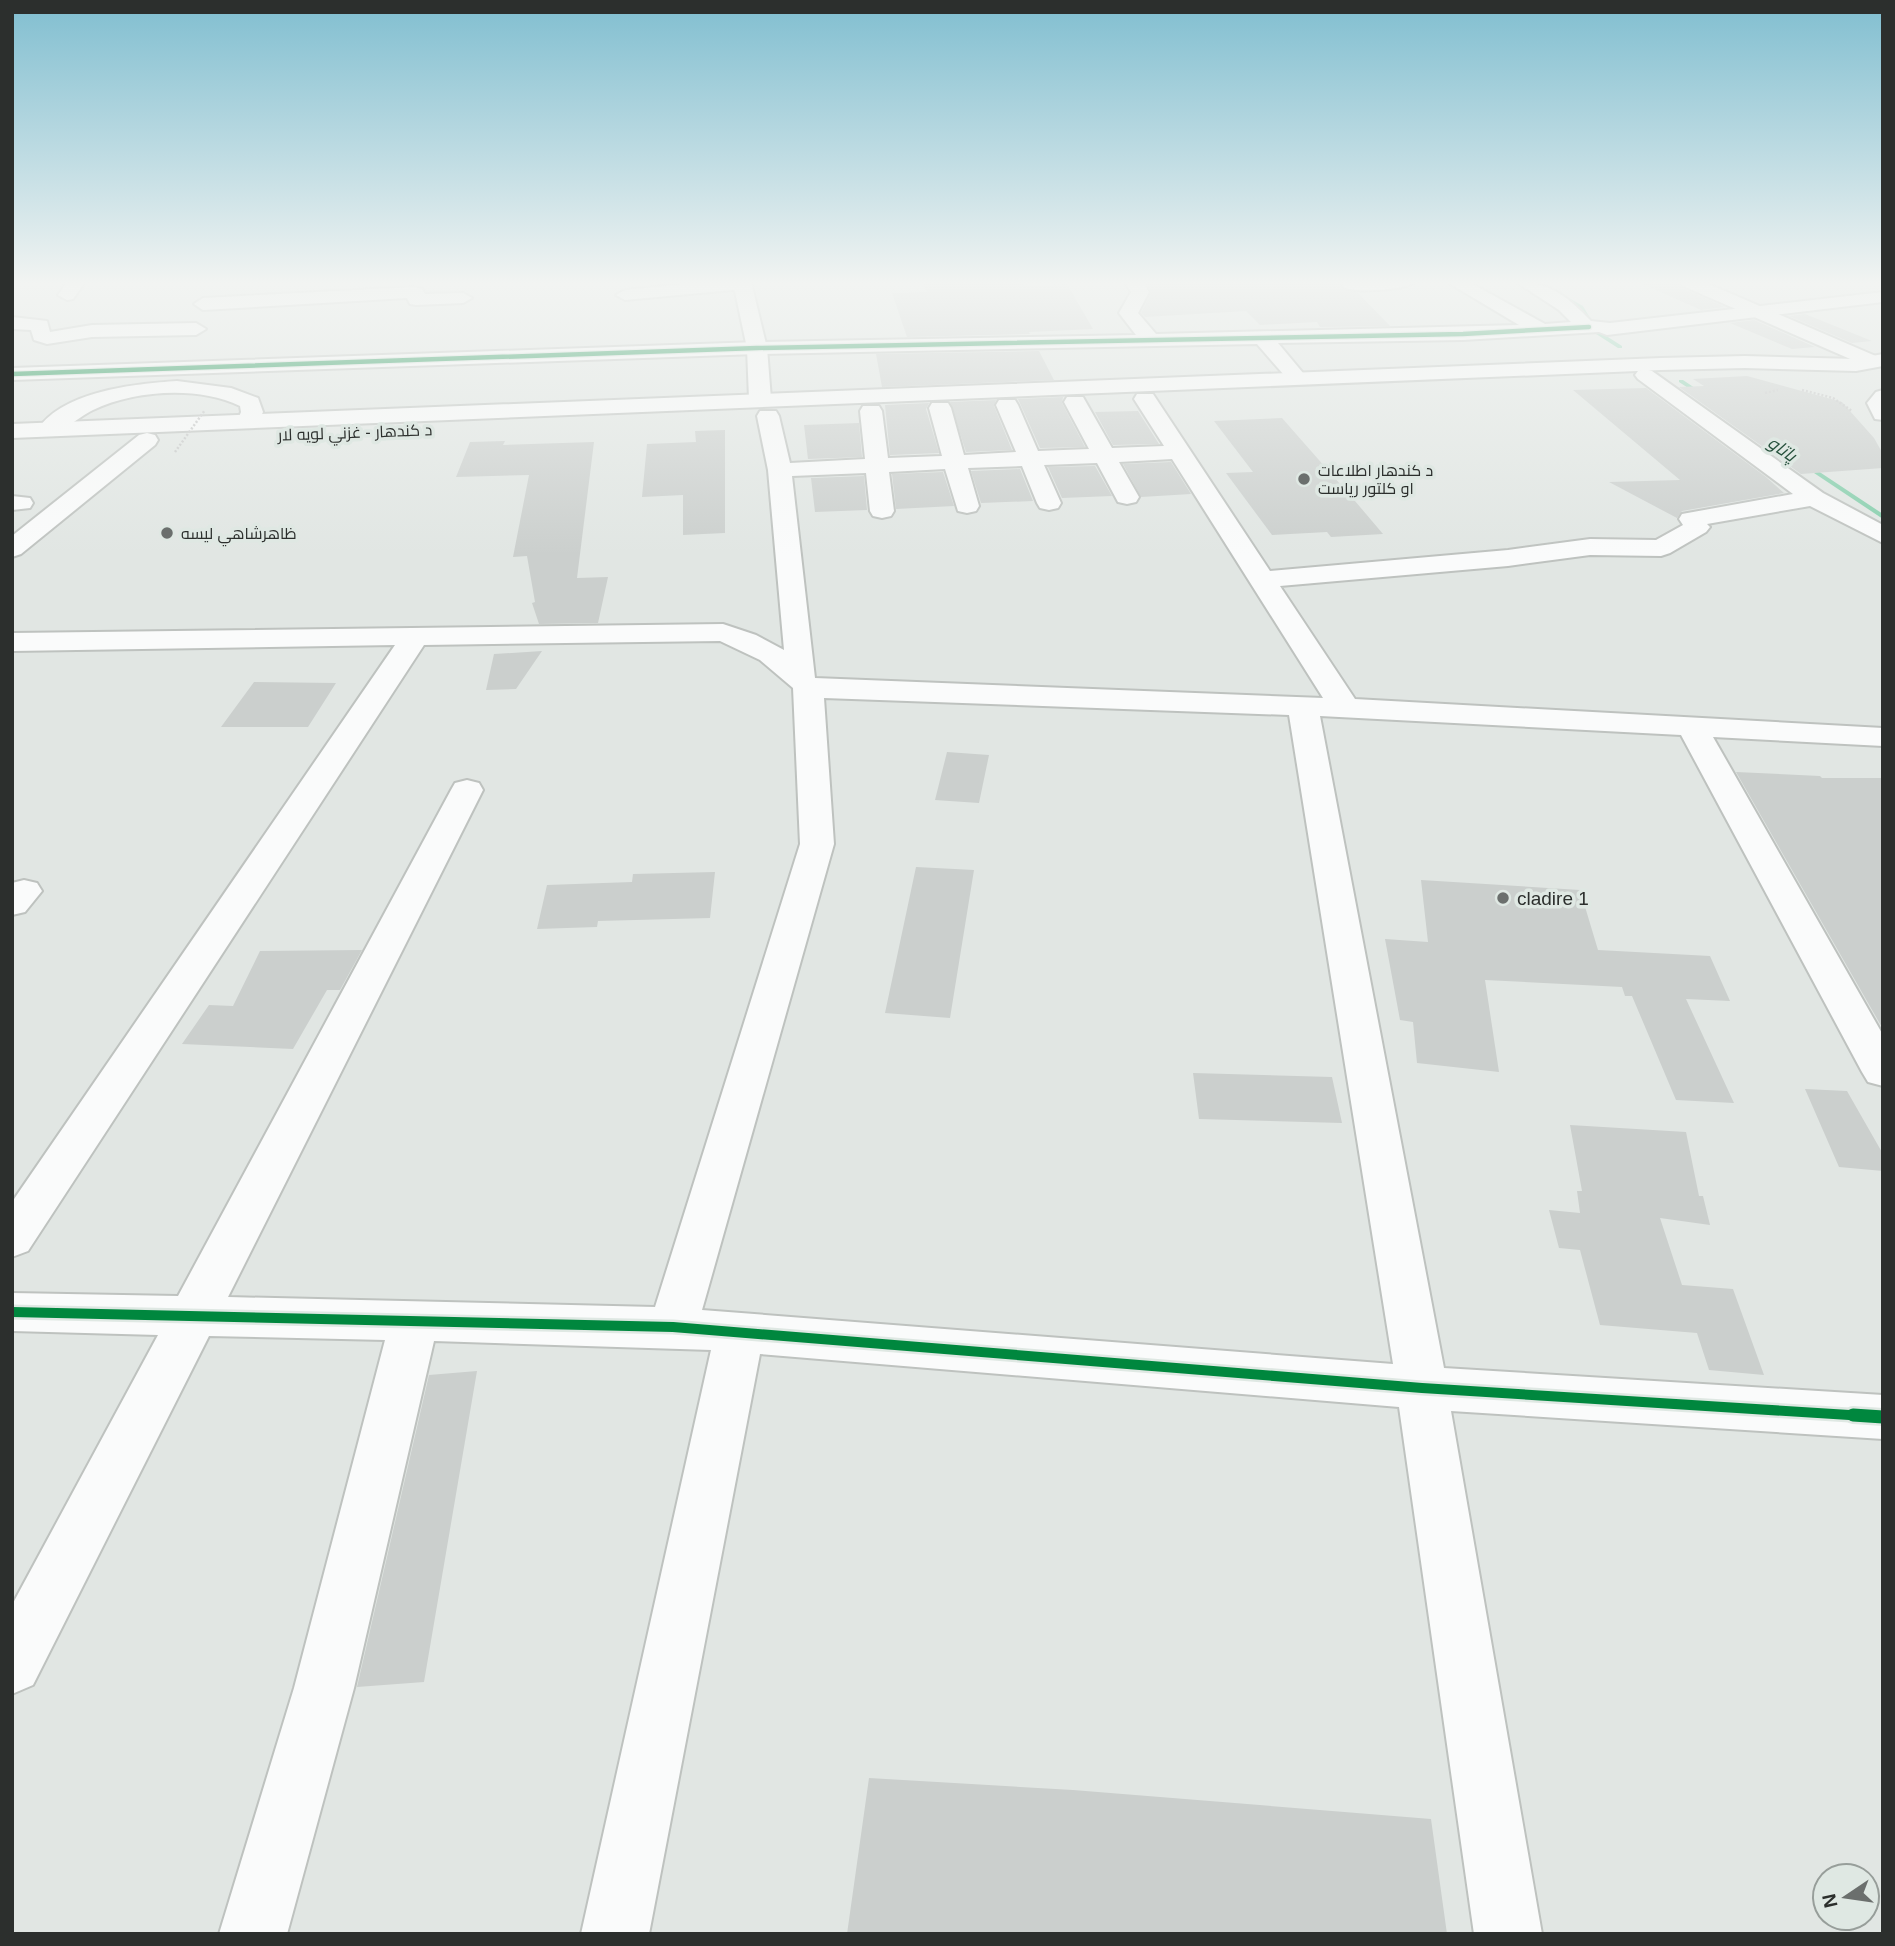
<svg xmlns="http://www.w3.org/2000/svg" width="1895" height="1946" font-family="Helvetica,Cairo,sans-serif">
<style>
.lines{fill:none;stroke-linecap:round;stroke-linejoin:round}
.stream{fill:#84ceab;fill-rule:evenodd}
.building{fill:#cbcfcd}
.minor-casing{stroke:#bec2bf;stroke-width:4}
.major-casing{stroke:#bec2bf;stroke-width:4}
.highway-casing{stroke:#bec2bf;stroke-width:4}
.path{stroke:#c4c5c5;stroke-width:2.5;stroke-dasharray:2 2;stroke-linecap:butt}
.minor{fill:#fafbfb;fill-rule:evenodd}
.major{fill:#fafbfb;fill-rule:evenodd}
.highway{fill:#fafbfb;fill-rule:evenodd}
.path-bridge{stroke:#c4c5c5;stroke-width:2.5;stroke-dasharray:2 2;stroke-linecap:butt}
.cycleway-far2-casing{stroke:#dfe8e3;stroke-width:7}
.cycleway-far1-casing{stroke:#dfe8e3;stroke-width:15}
.cycleway-casing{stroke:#dfe8e3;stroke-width:18}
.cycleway-far2{stroke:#00873e;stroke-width:4.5}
.cycleway-far1{stroke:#00873e;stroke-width:10}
.cycleway{stroke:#00873e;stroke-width:13}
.poi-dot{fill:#6b6f6d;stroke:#dfe8e3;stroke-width:2.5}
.labels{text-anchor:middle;stroke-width:7;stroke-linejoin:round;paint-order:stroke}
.far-street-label{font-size:16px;fill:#2c2f2d;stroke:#dfe8e3}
.far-poi-label{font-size:16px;fill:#2c2f2d;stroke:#dfe8e3;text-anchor:start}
.far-water-label{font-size:18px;font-style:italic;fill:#26513c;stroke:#dfe8e3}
.poi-label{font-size:19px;fill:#2c2f2d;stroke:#dfe8e3;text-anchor:start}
</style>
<rect width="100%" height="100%" fill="#e1e6e3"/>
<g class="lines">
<path class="stream" d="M1535 282H1541L1583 306 1597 330 1622 346V348H1618L1593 332 1579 308Z
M1679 380H1683L1704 394 1699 395 1679 382Z
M1805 465H1809L1883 514V519L1805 467Z"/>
</g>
<path class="building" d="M921 282H998L1039 286 1067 284 1093 329 1029 332 1030 334 907 337 892 293 928 292Z
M1146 282H1342L1341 288 1358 293 1390 326 1320 327 1317 322 1260 325 1246 311 1145 317 1141 313 1151 293Z
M1638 282H1677L1682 288 1725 307 1701 310Z
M1805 314 1872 341 1852 343 1789 316Z
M1754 320 1815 347 1792 349 1730 323Z
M1039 351 1054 380 882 387 876 354Z
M1747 376 1842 402 1874 438 1883 454V468L1801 474 1679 387 1704 386 1693 379Z
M1646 388 1766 477 1784 493 1682 511 1677 518 1609 482 1680 480 1573 390Z
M1063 397 1062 403 1085 447 1040 448 1018 399Z
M996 400 994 406 1012 450 966 452 950 402Z
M929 403 926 409 939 453 890 455 885 405Z
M1138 411 1159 444 1113 445 1095 412Z
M1282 418 1355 501 1383 534 1331 537 1327 532 1272 535 1226 473 1253 472 1214 421Z
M859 423 862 457 808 459 804 425Z
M725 430V533L683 535V495L642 497 647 444 696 442 695 431Z
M505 441 503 445 594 442 577 578 608 577 598 623 539 624 532 603 535 602 527 556 513 557 529 475 456 477 470 442Z
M1171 462 1191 494 1141 497 1123 464Z
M1095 466 1112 496 1062 498 1048 467Z
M1020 469 1033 501 981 503 971 471Z
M943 472 954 506 896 509 892 474Z
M864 476 867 510 815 512 811 478Z
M542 651 516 689 486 690 494 654Z
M254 682 336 683 308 727H221Z
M947 752 989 755 979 803 935 800Z
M1736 772 1820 776 1822 778H1883V1029Z
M916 867 974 870 950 1018 885 1013Z
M715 872 710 918 598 921 597 927 537 929 547 885 632 882 633 874Z
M1421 880 1580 890 1598 950 1710 956 1730 1001 1686 999 1734 1103 1676 1100 1632 996H1625L1622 987 1485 980 1499 1072 1417 1063 1413 1022 1400 1020 1385 939 1428 942Z
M362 950 340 990H327L293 1049 182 1044 209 1005 233 1006 260 951Z
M1193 1073 1332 1077 1342 1123 1199 1119Z
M1805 1089 1847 1091 1883 1154V1171L1839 1167Z
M1570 1125 1686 1132 1699 1196H1703L1710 1225 1660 1218 1682 1285 1733 1289 1764 1375 1709 1370 1697 1333 1600 1325 1580 1250 1559 1248 1549 1210 1580 1213 1577 1191H1582Z
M477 1371 424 1682 357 1687 429 1375Z
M869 1778 1073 1790 1431 1819 1447 1934H847Z"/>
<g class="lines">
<defs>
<path id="minor" d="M67 282H85L73 299 67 300 58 295Z
M705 282 752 284 743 289 625 300 616 295 625 290Z
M1125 282H1143L1149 292 1138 313 1156 334 1519 325 1447 282H1469L1545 324 1571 322 1559 310 1516 282C1550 282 1568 297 1591 321L1610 323 1883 292V302L1607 335 1599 332 1463 340 1278 343 1308 379 1305 383H1291L1257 344 757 354 12 380V368L757 342 1136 335 1119 313 1131 292Z
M1345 282H1415C1406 290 1350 294 1342 286Z
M414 287 422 289 425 294 463 293 472 298 463 303 416 305 410 304 407 298 203 310 194 304 203 298Z
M12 317 47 321 50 332 92 325 196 323 206 329 196 335 92 337 47 344 34 340 31 330 12 329Z
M1645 369 1652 371 1823 493 1883 525V543L1810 506 1707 524 1710 527 1706 532 1670 553 1661 556 1590 555 1508 566 1280 586 1355 699 1883 728V746L1713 737 1883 1035V1086L1868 1082 1862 1072 1681 735 1320 716 1444 1368 1883 1395V1439L1451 1411 1542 1934H1474L1399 1407 760 1354 649 1934H581L711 1350 434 1341 354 1688 287 1934H219L294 1688 385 1340 209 1336 33 1685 12 1694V1605L158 1335 12 1331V1293L178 1296 451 790 455 783 467 780 479 783 483 790 228 1297 655 1307 800 844 793 688 760 660 720 641 424 645 28 1251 12 1257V1202L395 645 12 651V633L723 624 756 635 784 650 768 470 757 416 760 411H776L779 416 790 463 865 459 860 411 863 406H879L882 411 888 458 942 456 929 408 932 403H948L951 408 964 455 1016 452 996 405 999 400H1015L1018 405 1038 451 1089 449 1064 402 1067 397H1083L1112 448 1164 446 1134 399 1137 394H1153L1270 571 1508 550 1590 539 1656 540 1683 525 1679 519 1682 514 1793 494 1638 379 1635 375 1638 371ZM1172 459 1323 698 815 678 792 476 866 473 870 511 873 516 882 518 891 516 894 511 889 472 945 469 958 511 967 513 976 511 979 506 968 468 1022 466 1037 503 1040 508 1049 510 1058 508 1061 503 1044 465 1097 463 1118 502 1127 504 1136 502 1139 497 1119 462ZM824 698 1289 715 1393 1364 702 1310 834 844Z
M177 381 231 388 258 398 263 412 256 427H240L237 422 241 412 240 406C198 386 135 390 93 410 76 418 58 438 41 434L38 429C64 391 134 384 177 381Z
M147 433 155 435 158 440 155 445 21 554 12 557V536L139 435Z
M12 496 30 498 33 503 30 508 12 510Z
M24 880 37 883 42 891 25 912 12 915V883Z"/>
<path id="major" d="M733 282H751L767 348 771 399 768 404H752L749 399 747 348Z
M1680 282H1704L1878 357 1881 361 1878 365H1864L1683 286Z
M1883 390V420L1875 419 1867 403 1876 392Z"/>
<path id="highway" d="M1883 354V366L1856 371 1745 368 1661 370 12 438V424L1661 358 1745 356 1856 359Z"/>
</defs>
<use href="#minor" class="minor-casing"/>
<use href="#major" class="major-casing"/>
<use href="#highway" class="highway-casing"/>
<path class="path" d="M1802 390 1833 398 1852 411
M1765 393 1778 390"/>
<use href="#minor" class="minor"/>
<use href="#major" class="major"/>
<use href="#highway" class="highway"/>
<path class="path-bridge" d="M175 452 205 410"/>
<defs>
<path id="cycleway-far2" d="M12 374 757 348 1463 334 1589 327"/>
<path id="cycleway-far1" d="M12 1312 673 1327 1422 1388 1881 1417"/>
<path id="cycleway" d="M1853 1415 1883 1417"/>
</defs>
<use href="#cycleway-far2" class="cycleway-far2-casing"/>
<use href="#cycleway-far1" class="cycleway-far1-casing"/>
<use href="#cycleway" class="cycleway-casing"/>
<use href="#cycleway-far2" class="cycleway-far2"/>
<use href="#cycleway-far1" class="cycleway-far1"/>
<use href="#cycleway" class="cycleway"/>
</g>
<linearGradient id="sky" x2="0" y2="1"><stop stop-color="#80bed0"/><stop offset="0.51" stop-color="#f2f4f2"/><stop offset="1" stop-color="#f2f4f2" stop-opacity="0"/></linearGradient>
<rect width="1895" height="555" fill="url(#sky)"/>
<g class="poi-dot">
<circle cx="1304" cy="479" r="7"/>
<circle cx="167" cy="533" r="7"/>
<circle cx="1503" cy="898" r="7"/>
</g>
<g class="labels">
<g class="far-street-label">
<text transform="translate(355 432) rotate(-2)" y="6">د کندهار - غزني لويه لار</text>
</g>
<g class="far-poi-label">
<text x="1318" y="476">د کندهار اطلاعات<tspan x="1318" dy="18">او کلتور رياست</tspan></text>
<text x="181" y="539">ظاهرشاهي لیسه</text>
</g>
<g class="far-water-label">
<text transform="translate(1782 449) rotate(34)" y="6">پاتاو</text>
</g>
<g class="poi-label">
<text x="1517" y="905">cladire 1</text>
</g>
</g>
<rect width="1895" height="1946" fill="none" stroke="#2c2f2d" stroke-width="28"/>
<g transform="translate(1846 1897) rotate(257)"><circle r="33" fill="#dfe8e3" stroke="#979e9a" stroke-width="2"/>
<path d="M0-5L12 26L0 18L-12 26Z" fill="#6b6f6d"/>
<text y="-10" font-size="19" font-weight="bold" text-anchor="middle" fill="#2c2f2d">N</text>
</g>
</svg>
